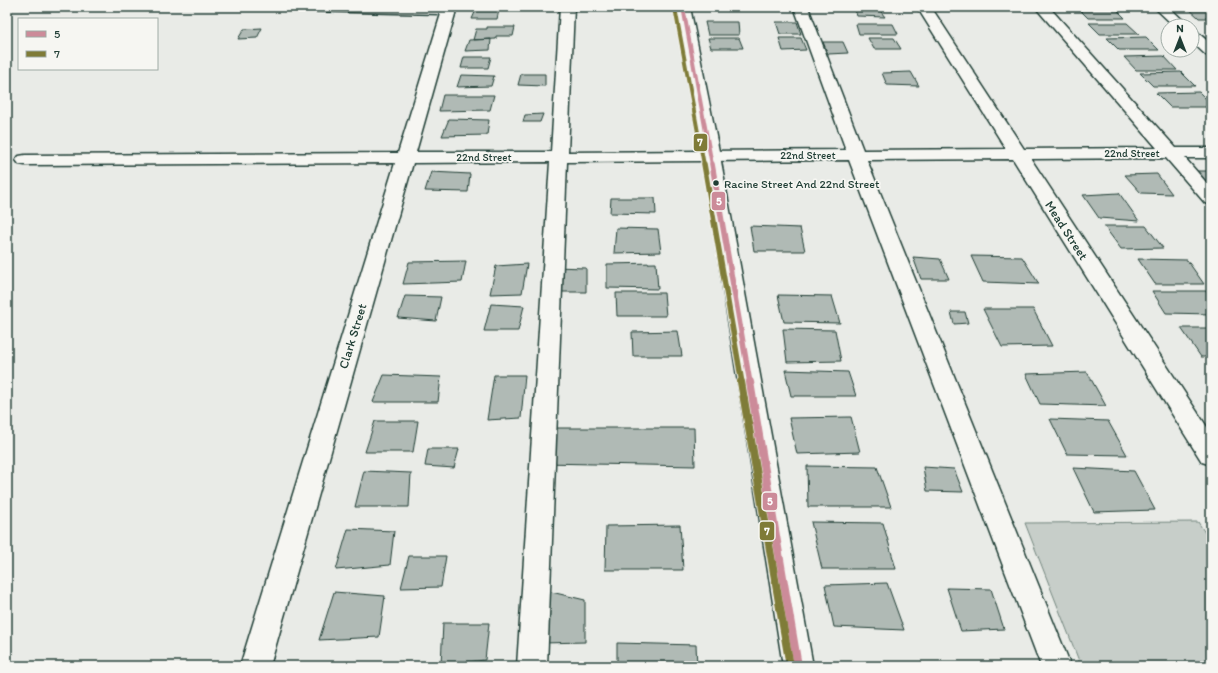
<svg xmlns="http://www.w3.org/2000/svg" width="1218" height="673" font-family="Itim,sans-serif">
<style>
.green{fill:#c7cec9;stroke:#73867e}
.building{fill:#b0bab5;stroke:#1f3d34}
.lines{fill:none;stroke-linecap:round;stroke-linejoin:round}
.minor-casing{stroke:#1f3d34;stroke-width:3}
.major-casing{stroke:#1f3d34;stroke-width:3}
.minor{fill:#f6f6f2;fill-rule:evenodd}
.major{fill:#f6f6f2;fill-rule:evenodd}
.bus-1-far2-casing{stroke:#f6f6f2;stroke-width:6}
.bus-1-far1-casing{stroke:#f6f6f2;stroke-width:8}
.bus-1-casing{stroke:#f6f6f2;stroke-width:10}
.bus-2-far2-casing{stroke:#f6f6f2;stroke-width:6}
.bus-2-far1-casing{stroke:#f6f6f2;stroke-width:8}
.bus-2-casing{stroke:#f6f6f2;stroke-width:10}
.bus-1-far2{stroke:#cc8b99;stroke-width:4}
.bus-1-far1{stroke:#cc8b99;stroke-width:5.5}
.bus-1{stroke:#cc8b99;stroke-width:8}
.bus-2-far2{stroke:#7f7b37;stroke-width:4}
.bus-2-far1{stroke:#7f7b37;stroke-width:5.5}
.bus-2{stroke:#7f7b37;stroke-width:8}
.bus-dot{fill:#1f3d34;stroke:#f6f6f2;stroke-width:1.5}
.labels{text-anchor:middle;stroke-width:3.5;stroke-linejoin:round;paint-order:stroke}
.far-street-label{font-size:11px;fill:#1f3d34;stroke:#f6f6f2}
.bus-label{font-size:12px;fill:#1f3d34;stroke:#f6f6f2;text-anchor:start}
.street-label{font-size:13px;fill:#1f3d34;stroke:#f6f6f2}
.line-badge{stroke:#f6f6f2;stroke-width:1.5}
.badge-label{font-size:11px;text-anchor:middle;font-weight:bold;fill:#fff}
</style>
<rect width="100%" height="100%" fill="#e9ebe7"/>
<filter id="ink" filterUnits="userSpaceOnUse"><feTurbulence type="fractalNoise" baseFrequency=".025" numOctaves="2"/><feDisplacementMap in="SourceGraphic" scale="8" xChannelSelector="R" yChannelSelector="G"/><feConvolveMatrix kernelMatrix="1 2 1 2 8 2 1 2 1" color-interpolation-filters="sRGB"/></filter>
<g filter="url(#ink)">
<path class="green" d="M1198 522 1211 542V666H1081L1025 523Z"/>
<path class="building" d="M854 7 878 8 885 17 857 16Z
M1077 7H1114L1125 18H1088Z
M1187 7H1211V18H1199Z
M476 10H499L497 19H472Z
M705 22H738L739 35H708Z
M776 22H797L801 34H780Z
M1089 23H1127L1139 34H1100Z
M856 24H893L898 34H859Z
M487 27H515L513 36H496V39L473 40 476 29H487Z
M262 28 257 38 238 39 244 29Z
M1146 37 1159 50H1119L1107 38Z
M708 38H739L743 48H711Z
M779 38H801L806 50 783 51Z
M868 38H894L901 49H874Z
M491 39 490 50 465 51 469 40Z
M823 42H843L848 53 828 54Z
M1164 56 1177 70H1136L1124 57Z
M464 57H491L488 68H461Z
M911 72 919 86 887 85 882 73Z
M1181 72 1195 86H1153L1140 73Z
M521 74H545V86L518 85Z
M461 75 494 76 491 86 457 87Z
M1199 92 1211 104V107H1170L1156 93Z
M443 95H494L490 110 439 111Z
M543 114 540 122H523L525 115Z
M449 119 489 120 487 135 442 136Z
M1187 171H1211V194Z
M431 172 470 174 468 192 425 191Z
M1157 174 1172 194 1141 193 1125 175Z
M1119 193 1139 221 1099 218 1083 195Z
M611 198H655L656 214 610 213Z
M750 226 800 228 805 251H754Z
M1104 226H1146L1163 248 1121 249Z
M616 228 658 229 661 252 614 253Z
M971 256 1022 257 1039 284 983 282Z
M913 257 940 259 949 279H921Z
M1138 259 1187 260 1204 284H1155Z
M466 261 462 282 403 284 409 262Z
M656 263 658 289 607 288V264Z
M527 264 522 293 490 294 496 266Z
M554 267 586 268V292H552Z
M1152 291H1206L1211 298V314L1166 313Z
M616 293H664L666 316H617Z
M778 295 832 296 840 323 784 322Z
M405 296 441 297 436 321 398 318Z
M491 304 524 306 518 331H484Z
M983 309H1033L1052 346 1002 347Z
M951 312H965L968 323 954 324Z
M1181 328H1211V357H1201Z
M783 329 835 330 841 361 787 362Z
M678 331 682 356H633L632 332Z
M785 370 848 372 856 396H791Z
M1087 372 1106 406 1040 404 1026 374Z
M384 375 441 377 438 402H373Z
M494 375H525L521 418 487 420Z
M851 417 860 452 797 454 789 418Z
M1050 419 1108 421 1127 455 1067 454Z
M375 421H418L413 452H365Z
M545 428H694L695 466 543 463Z
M428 449H459L454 468 425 466Z
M807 466 877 467 891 507H808Z
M923 467 954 469 963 492 927 491Z
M1073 468 1134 471 1155 510 1094 512Z
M364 471 411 473 409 507H355Z
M811 522 883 523 896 569H822Z
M680 525 683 570H605L606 526Z
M348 529 394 531 390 565 336 570Z
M409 556H446L441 587 401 588Z
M887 583 904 630 834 627 825 585Z
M947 588 991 589 1004 629 961 631Z
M547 591 585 600V642L543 643Z
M334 592 385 596 379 637 319 640Z
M443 623H489L485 660 441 665Z
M617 643 696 645 697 666H617Z"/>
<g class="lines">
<defs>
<path id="minor" d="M301 7H457L416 152H551L560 7H574L568 152 846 150 794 7H808L863 150 1006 149 917 7H931L1024 149 1157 148 1035 7H1049L1176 148H1211V158H1185L1211 188V205L1205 203 1166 158 1031 159 1211 433V465L1202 462 1013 159 867 160 1071 666H1041L849 160 567 162 547 666H517L550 162 413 163 270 666H240L395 163 25 165 19 164 16 160 19 156 25 155 398 153 441 14 308 11 303 10Z
M1154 7H1169L1189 26H1174Z
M1192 31 1197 32 1211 44V56L1206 55 1192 42Z"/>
<path id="major" d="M676 7H690L720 156 813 666H783L702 156Z"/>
</defs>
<use href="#minor" class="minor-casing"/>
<use href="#major" class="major-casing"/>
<use href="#minor" class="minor"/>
<use href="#major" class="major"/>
<defs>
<path id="bus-1-far2" d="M683 7 712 165"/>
<path id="bus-1-far1" d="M712 164 750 383"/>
<path id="bus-1" d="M750 382 798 666"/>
<path id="bus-2-far2" d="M675 8 704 165"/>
<path id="bus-2-far1" d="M704 164 742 383"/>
<path id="bus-2" d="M741 382 790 666"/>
</defs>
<use href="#bus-1-far2" class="bus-1-far2-casing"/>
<use href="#bus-1-far1" class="bus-1-far1-casing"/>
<use href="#bus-1" class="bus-1-casing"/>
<use href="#bus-2-far2" class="bus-2-far2-casing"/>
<use href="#bus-2-far1" class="bus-2-far1-casing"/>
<use href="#bus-2" class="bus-2-casing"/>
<use href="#bus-1-far2" class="bus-1-far2"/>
<use href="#bus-1-far1" class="bus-1-far1"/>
<use href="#bus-1" class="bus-1"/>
<use href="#bus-2-far2" class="bus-2-far2"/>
<use href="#bus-2-far1" class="bus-2-far1"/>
<use href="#bus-2" class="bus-2"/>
</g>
</g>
<circle class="bus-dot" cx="716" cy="183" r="3.5"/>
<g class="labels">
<g class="far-street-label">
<text x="1132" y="157">22nd Street</text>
<text x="808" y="159">22nd Street</text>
<text x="484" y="161">22nd Street</text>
</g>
<g class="bus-label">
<text x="724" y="188">Racine Street And 22nd Street</text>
</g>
<g class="street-label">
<text transform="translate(1067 230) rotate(57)" y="5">Mead Street</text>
<text transform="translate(352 336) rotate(-73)" y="5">Clark Street</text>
</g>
</g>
<g class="line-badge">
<rect x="693" y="133" width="15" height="19" rx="4" fill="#7f7b37"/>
<rect x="711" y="191" width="15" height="20" rx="4" fill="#cc8b99"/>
<rect x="762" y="492" width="16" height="19" rx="4" fill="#cc8b99"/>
<rect x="759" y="521" width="16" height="20" rx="4" fill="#7f7b37"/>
</g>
<g class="badge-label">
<text x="700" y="146">7</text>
<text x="719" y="205">5</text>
<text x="770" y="505">5</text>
<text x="767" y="535">7</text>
</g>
<rect width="1218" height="673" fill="none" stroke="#f6f6f2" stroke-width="24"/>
<rect x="12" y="12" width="1194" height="649" fill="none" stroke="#1f3d34" stroke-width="1.5" filter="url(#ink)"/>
<rect x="18" y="18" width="140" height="52" fill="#f6f6f2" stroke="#a0aca6"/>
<rect x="26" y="31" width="20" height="6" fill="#cc8b99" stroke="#a0aca6"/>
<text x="54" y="38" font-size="12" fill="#1f3d34">5</text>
<rect x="26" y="51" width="20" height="6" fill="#7f7b37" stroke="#a0aca6"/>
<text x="54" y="58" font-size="12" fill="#1f3d34">7</text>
<g transform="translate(1180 38)"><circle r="19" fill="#f6f6f2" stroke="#a0aca6"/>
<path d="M0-3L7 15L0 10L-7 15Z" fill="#1f3d34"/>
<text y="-6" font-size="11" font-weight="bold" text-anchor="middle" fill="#1f3d34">N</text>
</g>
</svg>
